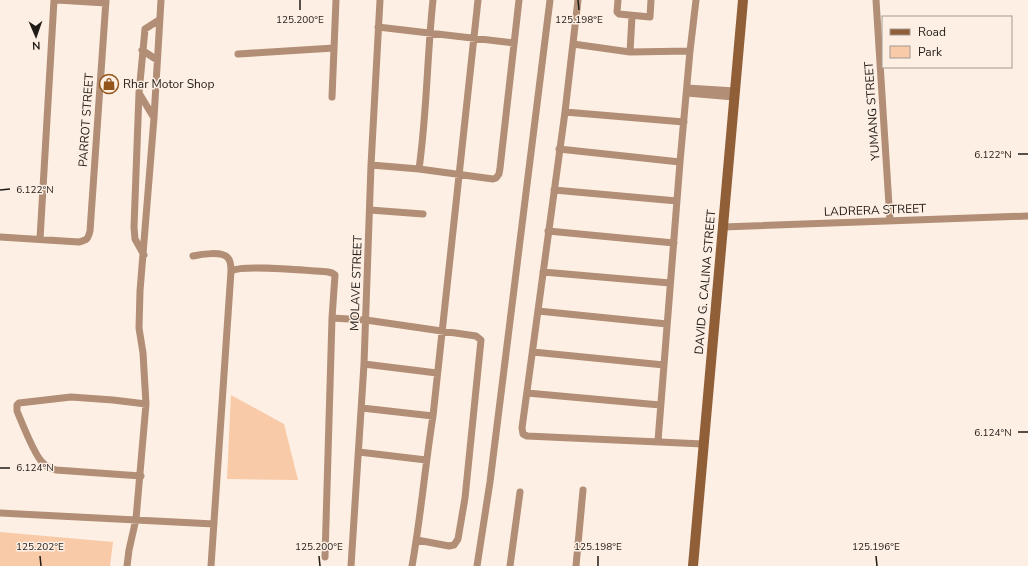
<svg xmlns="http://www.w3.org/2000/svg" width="1028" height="566" font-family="'Nunito Sans',sans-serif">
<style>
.green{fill:#f9caa7}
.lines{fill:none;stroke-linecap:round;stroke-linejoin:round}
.street{stroke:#b18e75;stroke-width:7}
.secondary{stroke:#905e37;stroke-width:10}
.ticks{fill:none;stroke:#211b16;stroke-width:1.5}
.labels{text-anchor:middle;stroke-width:3;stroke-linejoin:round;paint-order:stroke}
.poi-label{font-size:12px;fill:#211b16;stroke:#fdefe4;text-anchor:start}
.street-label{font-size:12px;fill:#211b16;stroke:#fdefe4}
.ticks-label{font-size:10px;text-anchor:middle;fill:#211b16;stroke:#fdefe4;stroke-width:3;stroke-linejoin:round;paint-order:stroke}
</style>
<rect width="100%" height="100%" fill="#fdefe4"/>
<path class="green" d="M231 395 284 424 298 480 227 479Z
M0 532 113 542 110 566H0Z"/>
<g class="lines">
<path class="street" d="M57 0 106 3
M578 0 565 112 522 428 523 434 527 436 703 444
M618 0 617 12 619 14 650 17 651 0
M876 0 890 221
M378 27 514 43
M573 44 630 52 690 51
M142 50 157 60
M630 52 632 16
M238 54 334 48
M687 88 735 91
M139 93 154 118
M687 93 734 97
M332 97 336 0
M565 112 684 122
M559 149 680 162
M371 165 419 169 493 179 496 178 499 174 500 168 519 0
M419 169C427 113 427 56 433 0
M554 190 677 201
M370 210 423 214
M723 227 1028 216
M548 231 674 243
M0 237 79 242C87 240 88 239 90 231L106 0
M40 239 54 0
M144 255 135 239 134 227 139 93 145 29 159 20
M193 256C201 254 223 251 228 258 231 261 231 267 231 271
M543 272 670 283
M538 311 667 324
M332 318 366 320 476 336 481 340 465 498 458 539 454 545 449 546 417 540
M533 352 664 365
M364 364 437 373
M527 393 660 405
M362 408 433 416
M658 441 680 162 690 51 696 0
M359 452 426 460
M141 476 56 470C50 468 46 467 42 462 34 454 22 423 17 411V405L19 403 71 397 113 400 146 404
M0 513 214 524
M127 566 129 550 136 519 146 404 143 353 139 328 140 291 154 118 161 0
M211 566 231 271C243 264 311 271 328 272L332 273 335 275 332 318 325 557
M351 566 364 364 371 165 380 0
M412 566C421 516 425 466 433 416L478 0
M477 566 490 482 550 0
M510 566 520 492
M576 566 583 490"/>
<path class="secondary" d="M693 566 743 0"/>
</g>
<path class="ticks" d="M300 0V10M578 0 579 10M1018 154H1028M0 190 10 189M1018 432H1028M0 468H10M40 556 41 566M319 556 320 566M598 556V566M876 556 877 566"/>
<defs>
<symbol id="shop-ring" viewBox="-11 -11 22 22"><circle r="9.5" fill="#fdefe4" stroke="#92541a" stroke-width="1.5"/><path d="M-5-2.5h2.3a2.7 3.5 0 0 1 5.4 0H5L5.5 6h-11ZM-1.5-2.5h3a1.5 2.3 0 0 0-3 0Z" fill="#92541a"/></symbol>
</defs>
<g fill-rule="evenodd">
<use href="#shop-ring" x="98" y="73" width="22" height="22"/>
</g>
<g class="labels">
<g class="poi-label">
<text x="123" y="88">Rhar Motor Shop</text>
</g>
<g class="street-label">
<text transform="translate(872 111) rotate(-94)" y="4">YUMANG STREET</text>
<text transform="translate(86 120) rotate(-86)" y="4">PARROT STREET</text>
<text transform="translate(875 210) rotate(-2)" y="4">LADRERA STREET</text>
<text transform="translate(705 282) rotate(-85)" y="4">DAVID G. CALINA STREET</text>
<text transform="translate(356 283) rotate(-88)" y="4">MOLAVE STREET</text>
</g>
</g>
<g class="ticks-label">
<text x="300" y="23">125.200°E</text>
<text x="579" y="23">125.198°E</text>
<text x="993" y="158">6.122°N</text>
<text x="35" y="193">6.122°N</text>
<text x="993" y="436">6.124°N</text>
<text x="35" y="471">6.124°N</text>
<text x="40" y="550">125.202°E</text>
<text x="319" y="550">125.200°E</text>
<text x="598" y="550">125.198°E</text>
<text x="876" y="550">125.196°E</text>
</g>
<rect x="882" y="16" width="130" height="52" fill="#fdefe4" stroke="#a59a92"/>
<rect x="890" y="29" width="20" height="6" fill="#905e37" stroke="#a59a92"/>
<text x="918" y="36" font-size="12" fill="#211b16">Road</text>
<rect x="890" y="46" width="20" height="12" fill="#f9caa7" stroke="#a59a92"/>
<text x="918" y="56" font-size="12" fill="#211b16">Park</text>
<g transform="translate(36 36) rotate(178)" stroke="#fdefe4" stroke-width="3" paint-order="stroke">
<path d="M0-3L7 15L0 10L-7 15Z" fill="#211b16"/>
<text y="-6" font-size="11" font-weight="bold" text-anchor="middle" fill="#211b16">N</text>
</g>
</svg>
